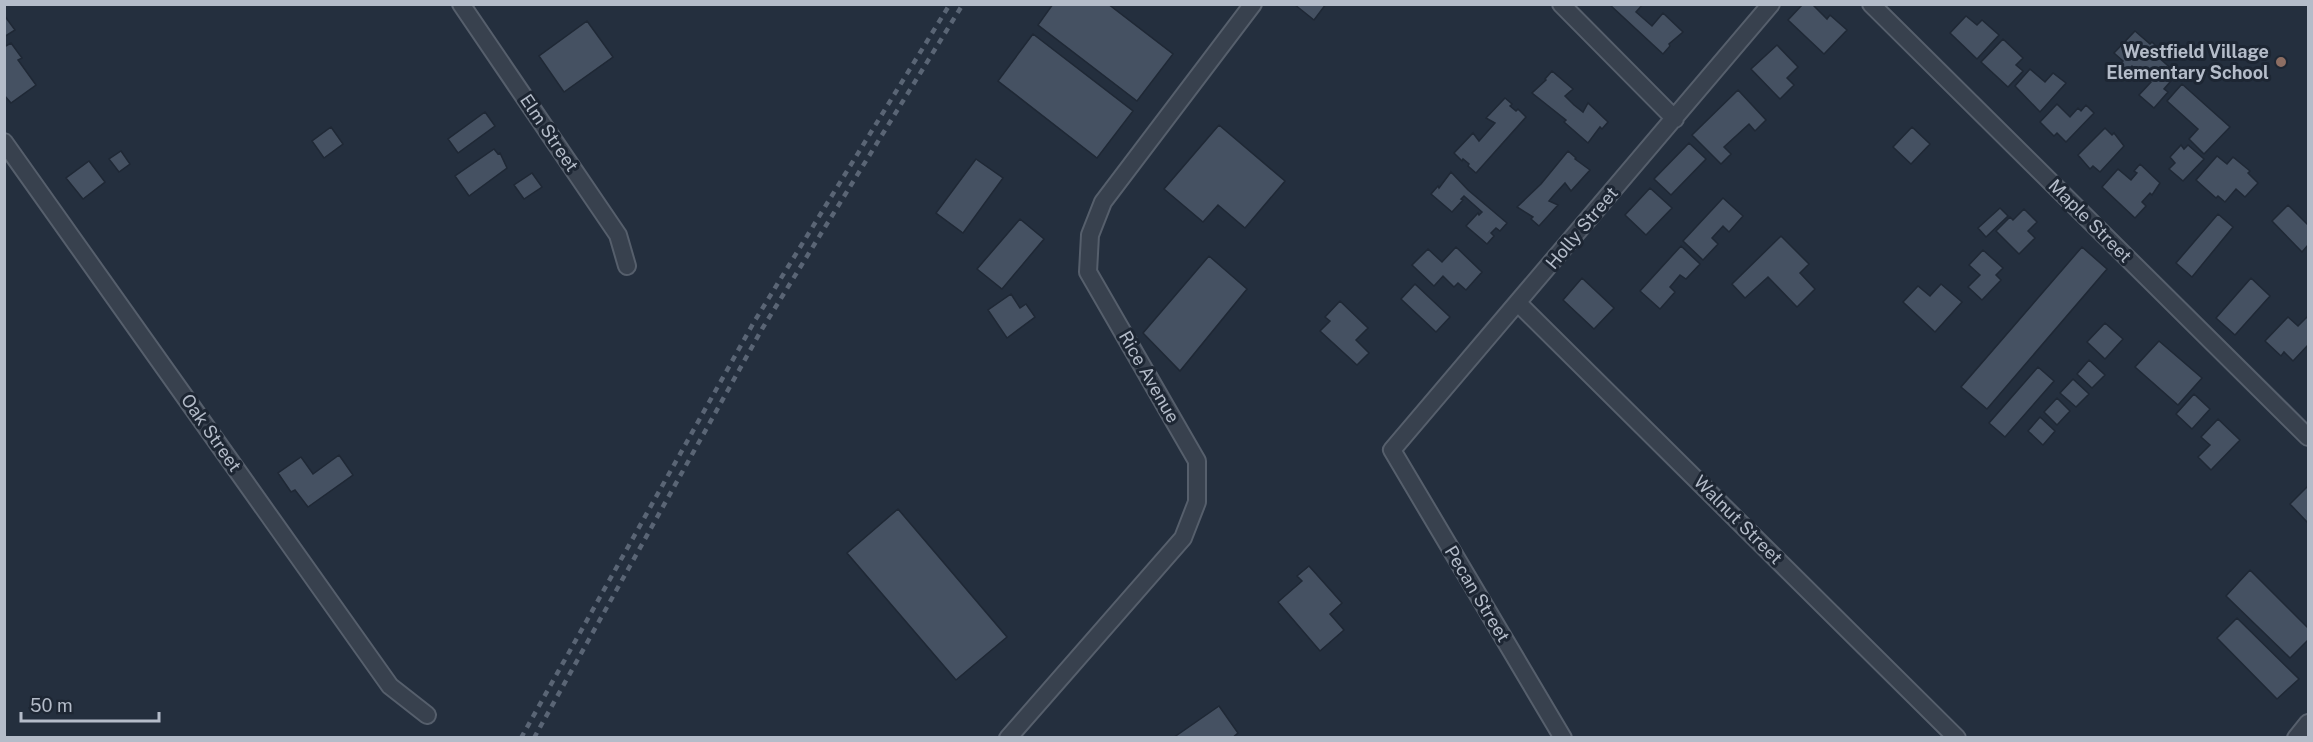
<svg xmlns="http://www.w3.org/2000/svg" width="2313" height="742" font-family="'Public Sans',sans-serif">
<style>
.building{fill:#455162;stroke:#1f2835;stroke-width:1.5}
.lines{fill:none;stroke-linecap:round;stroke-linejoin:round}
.street-casing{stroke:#565f6c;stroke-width:20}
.street{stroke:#38414e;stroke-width:16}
.rail{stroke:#5a6575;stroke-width:4.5;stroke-dasharray:6 6;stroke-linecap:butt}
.education-dot{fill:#8d6e63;stroke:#1d2633;stroke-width:2}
.labels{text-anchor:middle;stroke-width:6;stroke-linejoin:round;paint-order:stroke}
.poi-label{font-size:18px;font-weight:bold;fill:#b4bcc9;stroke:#1d2633;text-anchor:end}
.street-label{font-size:18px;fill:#b4bcc9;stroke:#1d2633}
</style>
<rect width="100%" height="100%" fill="#242f3e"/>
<path class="building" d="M1053 4H1108L1173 54 1137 101 1038 25Z
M1294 4H1326L1314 20Z
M1609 4H1643L1636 12 1652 26 1663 13 1683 32 1669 44 1670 46 1663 54Z
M1803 4H1812L1827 19 1830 15 1847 30 1824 54 1788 20Z
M4 15 15 30 4 37Z
M1966 16 1977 25 1982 20 1999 35 1977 59 1950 33Z
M587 21 613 57 564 92 539 56Z
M2135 31 2150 44 2152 42 2160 50 2156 55 2177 74 2164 89 2168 92 2154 108 2139 95 2151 82 2132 66 2128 71 2120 64 2123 61 2114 53Z
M1033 34 1133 111 1097 158 998 81Z
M2003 39 2023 58 2016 65 2023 71 2008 87 1981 62Z
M11 43 22 58 18 60 36 85 11 103 4 95V47Z
M1777 45 1798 67 1787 78 1794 85 1780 99 1751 69Z
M2030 69 2045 82 2053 73 2066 83 2040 112 2015 86Z
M1552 71 1573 89 1565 96 1574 105 1583 112 1588 103 1608 122 1602 129 1600 127 1588 143 1564 122 1566 120 1532 93 1546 80 1545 79Z
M2182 84 2230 127 2204 154 2189 139 2198 129 2167 101Z
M1738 90 1766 120 1755 131 1749 124 1724 147 1731 154 1721 164 1692 135Z
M1505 98 1512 104 1510 106 1516 111 1518 109 1526 117 1476 173 1468 166 1469 164 1463 159 1462 161 1454 153 1473 133 1479 141 1495 123 1486 118Z
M2057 104 2070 117 2078 108 2081 111 2086 105 2094 113 2066 142 2057 133 2054 136 2040 122Z
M485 112 495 126 458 153 448 139Z
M1219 125 1285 181 1245 228 1218 205 1203 222 1164 189Z
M331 127 343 144 324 158 312 141Z
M1912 127 1930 144 1911 164 1893 147Z
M2105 128 2112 135 2114 133 2124 146 2100 172 2093 166 2090 169 2078 155Z
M1689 143 1706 159 1671 195 1654 179Z
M2181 145 2184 149 2188 145 2204 159 2183 181 2169 169 2175 163 2170 157Z
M494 149 498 154 500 153 507 168 469 196 455 176Z
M121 151 130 164 119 172 109 159Z
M1568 151 1576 158 1575 159 1590 170 1571 191 1565 183 1554 195 1549 201 1558 205 1539 226 1531 219 1533 217 1517 207 1541 184Z
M2217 156 2227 164 2233 157 2250 171 2248 173 2258 183 2245 197 2236 189 2225 202 2218 196 2216 198 2196 180Z
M976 159 1003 178 963 233 936 213Z
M89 161 105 182 83 199 66 178Z
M2140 164 2160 183 2152 195 2150 193 2142 202 2146 206 2135 218 2102 187 2118 169 2131 180 2137 173 2134 171Z
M1451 172 1468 190 1507 223 1500 231 1496 228 1491 233 1494 236 1487 244 1466 226 1478 213 1479 215 1482 212 1464 196 1461 199 1463 200 1452 212 1431 194 1438 186 1439 188Z
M532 173 542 187 524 199 514 185Z
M1650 188 1672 208 1646 235 1625 215Z
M1723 198 1743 216 1729 232 1723 226 1712 238 1718 244 1703 260 1683 241Z
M2288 205 2308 225V245L2302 252 2272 221Z
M2000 208 2008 216 1986 237 1978 228Z
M2024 209 2037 222 2028 231 2035 238 2019 254 1996 231 2010 217 2013 220Z
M2218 214 2233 227 2192 277 2176 263Z
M1020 219 1044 239 1002 289 977 269Z
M1781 236 1809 264 1800 273 1815 289 1797 307 1768 277 1745 298 1732 284Z
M1681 246 1700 264 1686 279 1680 275 1670 287 1675 292 1660 309 1640 291Z
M1456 247 1482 272 1466 290 1458 283 1454 287 1443 276 1434 286 1412 265 1428 249 1442 262Z
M2082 247 2107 269 1987 409 1961 387Z
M1983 250 2003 268 1996 275 2001 280 1982 300 1968 287 1980 275 1969 265Z
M1209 256 1247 289 1180 371 1143 333Z
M1582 278 1614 308 1594 329 1563 300Z
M2251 278 2270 296 2235 335 2216 318Z
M1415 284 1450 317 1436 332 1401 299Z
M1941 284 1962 302 1935 332 1903 302 1918 286 1930 296Z
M1011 294 1020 308 1026 304 1035 317 1007 338 988 310Z
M1340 301 1368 328 1356 340 1369 353 1357 365 1320 331 1330 321 1325 317Z
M2288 317 2298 326 2307 317 2308 319V345L2293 361 2284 352 2281 356 2265 341Z
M2105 323 2123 339 2105 359 2087 342Z
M2159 341 2202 378 2178 405 2135 367Z
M2089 360 2105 375 2092 388 2077 374Z
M2038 367 2054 381 2005 437 1989 423Z
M2073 379 2089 394 2076 407 2060 393Z
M2194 394 2210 409 2192 429 2176 414Z
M2057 398 2070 411 2057 425 2044 412Z
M2040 417 2055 431 2043 445 2028 431Z
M2218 419 2240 440 2211 470 2198 457 2210 445 2201 437Z
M339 455 353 475 308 507 295 490 291 492 278 473 301 457 313 474Z
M2308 486V523L2290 504Z
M898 509 1007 637 956 680 847 553Z
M1309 566 1342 603 1330 614 1344 630 1320 651 1278 602 1302 581 1297 576Z
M2250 570 2308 628V640L2290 658 2226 596Z
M2237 618 2299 679 2277 699 2217 638Z
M1219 706 1238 733 1232 738H1173Z"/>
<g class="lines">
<defs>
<path id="street" d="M461 4 618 235 627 266
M1561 4 1675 119
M1871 4 2308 437
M4 142 390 686 427 715
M1518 303 1957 738
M1008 738 1183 538 1197 502V461L1088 272 1090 235 1103 202 1253 4
M1563 738 1392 450 1771 4
M2296 738 2308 723"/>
</defs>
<use href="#street" class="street-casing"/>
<use href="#street" class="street"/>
<path class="rail" d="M521 738 754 322 950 4
M534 738 762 329 963 4"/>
</g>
<circle class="education-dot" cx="2281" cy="62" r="6"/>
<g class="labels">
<g class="poi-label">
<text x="2269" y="58">Westfield Village<tspan x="2269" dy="21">Elementary School</tspan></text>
</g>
<g class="street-label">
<text transform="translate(549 133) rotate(56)" y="6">Elm Street</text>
<text transform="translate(2090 221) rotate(45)" y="6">Maple Street</text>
<text transform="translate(1582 228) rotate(-50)" y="6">Holly Street</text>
<text transform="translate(1149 377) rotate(60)" y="6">Rice Avenue</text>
<text transform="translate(211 433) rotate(55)" y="6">Oak Street</text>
<text transform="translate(1738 520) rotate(45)" y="6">Walnut Street</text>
<text transform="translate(1477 594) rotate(59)" y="6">Pecan Street</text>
</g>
</g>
<rect width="2313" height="742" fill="none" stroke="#b4bcc9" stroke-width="12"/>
<path d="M21 712v9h138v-9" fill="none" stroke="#b4bcc9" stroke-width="3"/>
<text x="30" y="712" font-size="18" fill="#b4bcc9" stroke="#1d2633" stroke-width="4.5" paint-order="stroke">50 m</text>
</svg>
